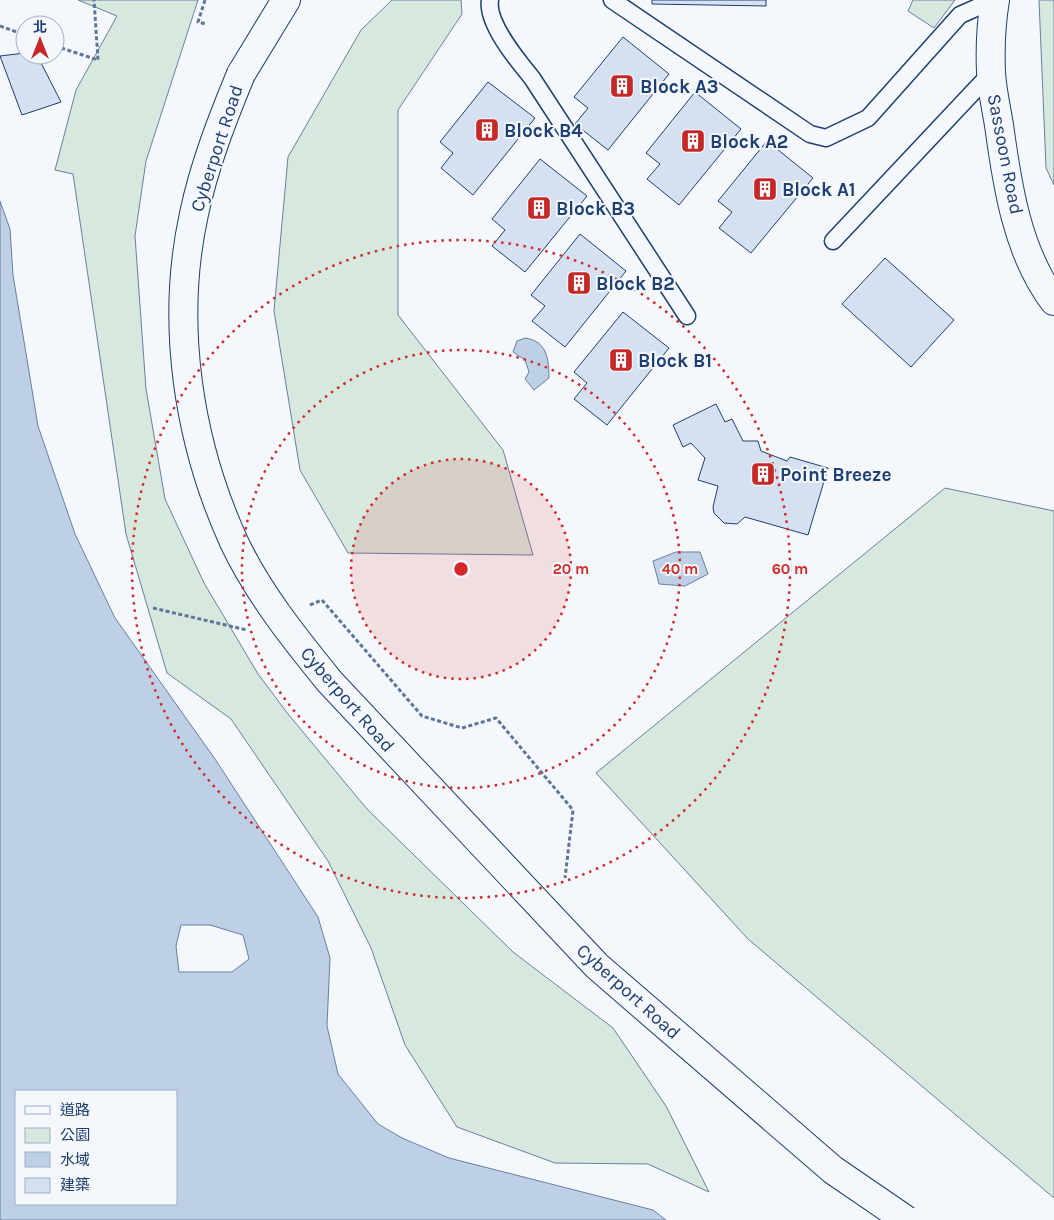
<svg xmlns="http://www.w3.org/2000/svg" width="1054" height="1220" font-family="Karla,'Noto Sans TC',sans-serif">
<style>
.green{fill:#d7e8df;stroke:#687fa3}
.water{fill:#bed0e5;stroke:#687fa3;fill-rule:evenodd}
.building{fill:#d5e0f0;stroke:#1d3f73}
.lines{fill:none;stroke-linecap:round;stroke-linejoin:round}
.service-casing{stroke:#1d3f73;stroke-width:19}
.minor-casing{stroke:#1d3f73;stroke-width:30}
.tertiary-casing{stroke:#1d3f73;stroke-width:30}
.path{stroke:#5e769c;stroke-width:3;stroke-dasharray:4 2.5;stroke-linecap:butt}
.service{stroke:#f4f7fb;stroke-width:16}
.minor{stroke:#f4f7fb;stroke-width:28}
.tertiary{stroke:#f4f7fb;stroke-width:28}
.tertiary-bridge-casing{stroke:#1d3f73;stroke-width:30;stroke-linecap:butt}
.tertiary-bridge{stroke:#f4f7fb;stroke-width:28}
.ring{fill:none;stroke:#d62828;stroke-width:2.5;stroke-dasharray:2.5 5}
.labels{text-anchor:middle;stroke-width:4;stroke-linejoin:round;paint-order:stroke}
.poi-label{font-size:19px;font-weight:bold;fill:#1d3f73;stroke:#f4f7fb;text-anchor:start}
.street-label{font-size:19px;fill:#1d3f73;stroke:#f4f7fb}
.centre{fill:#d62828;stroke:#f4f7fb;stroke-width:2.5}
.ring-label{font-size:15px;text-anchor:middle;font-weight:bold;fill:#d62828;stroke:#f4f7fb;stroke-width:4;stroke-linejoin:round;paint-order:stroke}
</style>
<rect width="100%" height="100%" fill="#f4f7fb"/>
<path class="green" d="M78 0H198L146 161 135 236 146 389 165 499 204 583 258 674 288 714 367 809 513 952 613 1028 666 1106 709 1192 648 1164 555 1163 457 1127 405 1045 371 948 328 861 231 719 167 673 126 534 73 174 55 170 76 90 117 16Z
M392 0H461L462 14 398 110V315L503 450 533 555 348 553 300 470 274 311 288 157 361 30Z
M913 0H955L934 28 908 11Z
M1039 0H1054V185L1046 168Z
M945 488 1054 511V1198L748 939 596 773Z"/>
<path class="water" d="M0 201 10 229 13 275 38 426 75 534 115 618 215 759 318 917 330 958 327 1026 338 1074 378 1124 402 1138 449 1158 653 1210 666 1220H0ZM181 925H210L243 935 249 959 232 972H179L176 946ZM176 1091V1204H16V1091Z
M525 338C547 341 549 359 549 378L534 390 525 379 529 372 525 360 513 352 517 341Z
M676 552H700L708 574 685 586 659 584 653 561Z"/>
<path class="building" d="M652 0H766V6L652 4Z
M623 37 669 74 608 150 575 124 588 108 574 97Z
M25 53V55H37L61 102 22 115 0 56Z
M488 82 535 118 473 195 441 168 453 153 440 142Z
M695 92 741 129 679 205 647 179 660 164 646 153Z
M767 141 813 178 751 253 719 228 732 212 718 201Z
M540 159 587 196 525 272 492 246 505 230 492 219Z
M580 234 626 271 565 347 532 321 545 306 531 295Z
M885 258 954 320 911 367 842 304Z
M623 312 669 348 607 425 574 399 587 383 574 372Z
M716 404 725 422 732 419 743 441H758L761 451 787 461 790 457 828 468 808 535 745 517 737 524 724 523 714 513 713 507 718 486 698 480 705 458 691 443 683 447 673 425Z"/>
<g class="lines">
<defs>
<path id="service" d="M490 0C486 23 518 61 532 78L687 316
M612 0 810 134 826 138 868 118 960 15 994 0
M833 241 991 73"/>
<path id="minor" d="M995 0C991 24 990 48 991 72 992 90 996 107 999 125 1007 184 1017 252 1054 301"/>
<path id="tertiary" d="M241 74 286 0"/>
</defs>
<use href="#service" class="service-casing"/>
<use href="#minor" class="minor-casing"/>
<use href="#tertiary" class="tertiary-casing"/>
<path class="path" d="M205 0 198 22 206 24
M0 26 25 35
M55 46 98 60 94 0
M310 605 322 600 422 716 462 728 496 718 573 810 565 878
M153 608 247 630"/>
<use href="#service" class="service"/>
<use href="#minor" class="minor"/>
<use href="#tertiary" class="tertiary"/>
<defs>
<path id="tertiary-bridge" d="M241 74C222 120 204 166 194 214 170 323 188 441 234 542 258 593 295 639 330 682L597 966 833 1170 906 1220"/>
</defs>
<use href="#tertiary-bridge" class="tertiary-bridge-casing"/>
<use href="#tertiary-bridge" class="tertiary-bridge"/>
</g>
<circle cx="461" cy="569" r="110" fill="#d62828" fill-opacity=".12"/>
<g class="ring">
<circle cx="461" cy="569" r="110"/>
<circle cx="461" cy="569" r="219"/>
<circle cx="461" cy="569" r="329"/>
</g>
<defs>
<symbol id="building-square" viewBox="-11 -11 22 22"><rect x="-9" y="-9" width="18" height="18" rx="4" fill="#c62828" stroke="#f4f7fb"/><path d="M-4-6H4V6H1V3H-1V6H-4ZM-2.5-4.3h1.7v1.8h-1.7ZM.8-4.3h1.7v1.8H.8ZM-2.5-1h1.7V.8h-1.7ZM.8-1h1.7V.8H.8Z" fill="#fff"/></symbol>
</defs>
<g fill-rule="evenodd">
<use href="#building-square" x="608" y="72" width="28" height="28"/>
<use href="#building-square" x="473" y="116" width="28" height="28"/>
<use href="#building-square" x="679" y="127" width="28" height="28"/>
<use href="#building-square" x="751" y="175" width="28" height="28"/>
<use href="#building-square" x="525" y="194" width="28" height="28"/>
<use href="#building-square" x="565" y="269" width="28" height="28"/>
<use href="#building-square" x="607" y="346" width="28" height="28"/>
<use href="#building-square" x="749" y="460" width="28" height="28"/>
</g>
<g class="labels">
<g class="poi-label">
<text x="640" y="93">Block A3</text>
<text x="504" y="137">Block B4</text>
<text x="710" y="148">Block A2</text>
<text x="782" y="196">Block A1</text>
<text x="556" y="215">Block B3</text>
<text x="596" y="290">Block B2</text>
<text x="638" y="367">Block B1</text>
<text x="780" y="481">Point Breeze</text>
</g>
<g class="street-label">
<text transform="translate(216 148) rotate(-72)" y="7">Cyberport Road</text>
<text transform="translate(1006 154) rotate(79)" y="7">Sassoon Road</text>
<text transform="translate(348 699) rotate(49)" y="7">Cyberport Road</text>
<text transform="translate(629 991) rotate(42)" y="7">Cyberport Road</text>
</g>
</g>
<circle cx="461" cy="569" r="8" class="centre"/>
<g class="ring-label">
<text x="571" y="574">20 m</text>
<text x="680" y="574">40 m</text>
<text x="790" y="574">60 m</text>
</g>
<rect x="15" y="1090" width="162" height="115" fill="#f4f7fb" stroke="#9eadc5"/>
<rect x="25" y="1106" width="25" height="8" fill="#f4f7fb" stroke="#9eadc5"/>
<text x="60" y="1115" font-size="15" fill="#1d3f73">道路</text>
<rect x="25" y="1128" width="25" height="15" fill="#d7e8df" stroke="#9eadc5"/>
<text x="60" y="1140" font-size="15" fill="#1d3f73">公園</text>
<rect x="25" y="1152" width="25" height="15" fill="#bed0e5" stroke="#9eadc5"/>
<text x="60" y="1165" font-size="15" fill="#1d3f73">水域</text>
<rect x="25" y="1178" width="25" height="15" fill="#d5e0f0" stroke="#9eadc5"/>
<text x="60" y="1190" font-size="15" fill="#1d3f73">建築</text>
<g transform="translate(40 40)"><circle r="24" fill="#f4f7fb" stroke="#9eadc5"/>
<path d="M0-4L9 19L0 12L-9 19Z" fill="#c62828"/>
<text y="-8" font-size="14" font-weight="bold" text-anchor="middle" fill="#1d3f73">北</text>
</g>
</svg>
